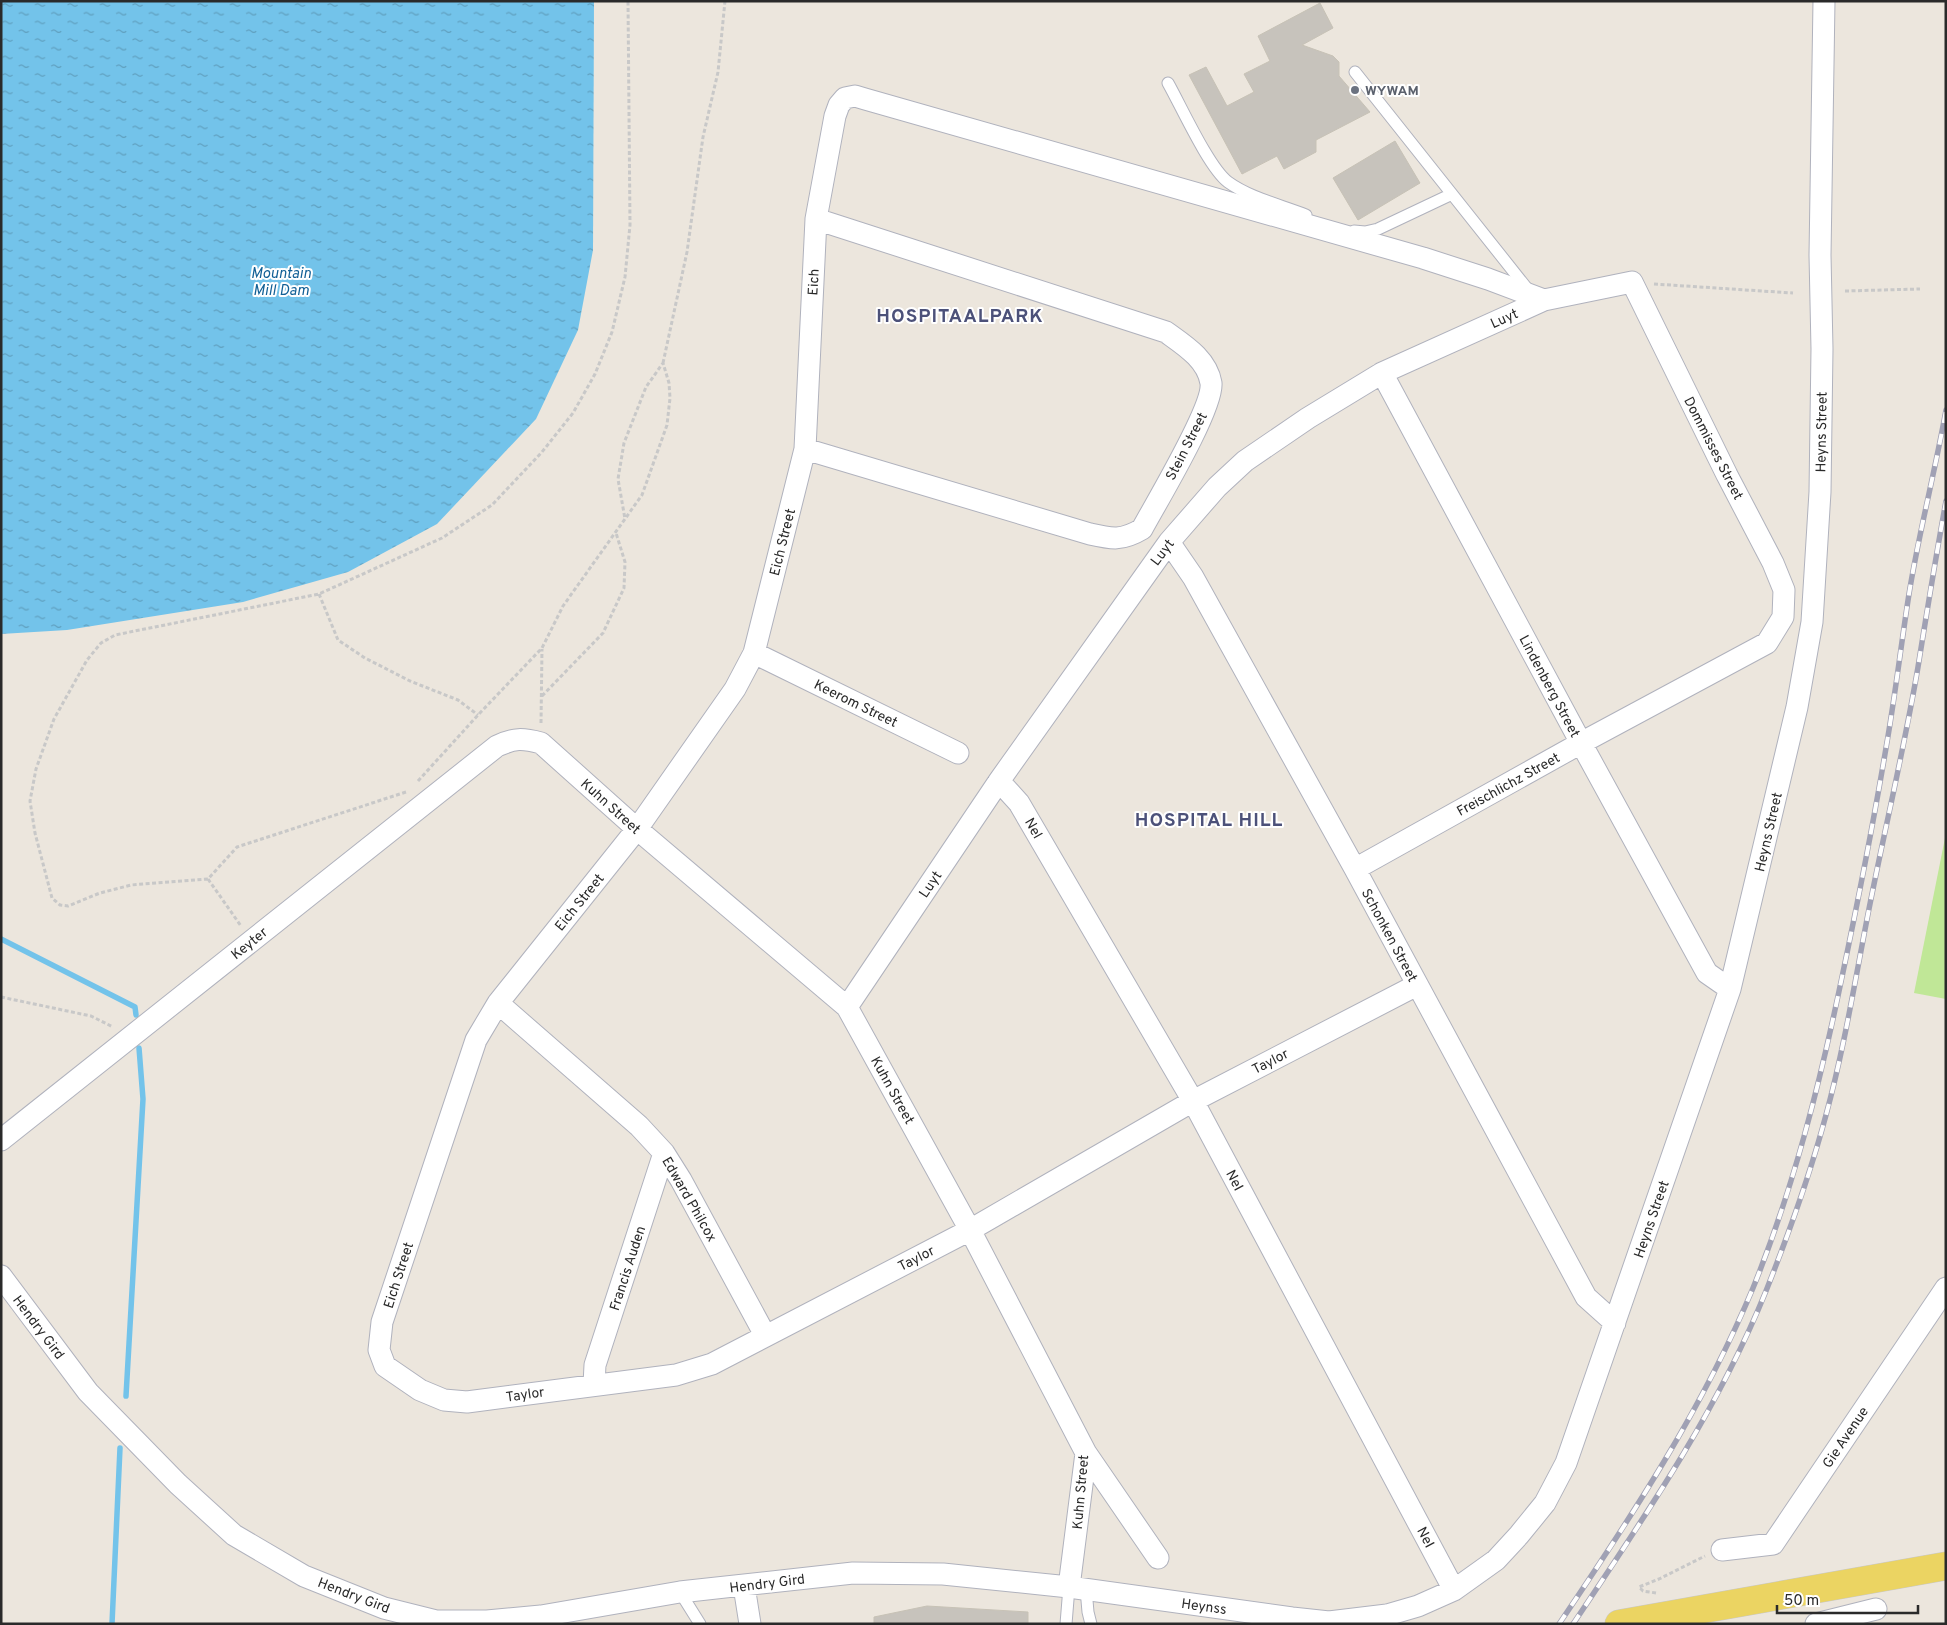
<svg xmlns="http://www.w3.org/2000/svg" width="1947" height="1625" font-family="Overpass,sans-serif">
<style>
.pitch{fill:#c0e797}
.water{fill:url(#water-ripples)}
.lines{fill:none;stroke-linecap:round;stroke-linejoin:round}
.stream{stroke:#73c3ea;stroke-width:5.5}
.building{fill:#c7c3bc;stroke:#c7c2b6}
.lane-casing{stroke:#b0b2bd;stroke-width:13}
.street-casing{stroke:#b0b2bd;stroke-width:23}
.primary-casing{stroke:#c8c8c8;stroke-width:29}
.path{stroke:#c8c8c8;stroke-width:3;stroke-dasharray:4 2.5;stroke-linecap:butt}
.lane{stroke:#fff;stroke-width:11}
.street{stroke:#fff;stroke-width:21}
.primary{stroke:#ebd462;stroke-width:28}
.rail-casing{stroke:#a0a1b4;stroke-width:5.5}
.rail{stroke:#fff;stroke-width:4;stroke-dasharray:11;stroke-linecap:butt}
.worship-dot{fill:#6b7280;stroke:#fff;stroke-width:2}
.labels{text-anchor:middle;stroke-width:4;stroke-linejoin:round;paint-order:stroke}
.worship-label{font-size:14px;font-weight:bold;fill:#5b616d;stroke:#fff;text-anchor:start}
.street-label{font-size:14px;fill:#2a2a2a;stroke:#fff}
.water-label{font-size:15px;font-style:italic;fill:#126096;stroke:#fff}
.district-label{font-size:19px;font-weight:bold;letter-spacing:1px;fill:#4c5179;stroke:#fff}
</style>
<defs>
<pattern id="water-ripples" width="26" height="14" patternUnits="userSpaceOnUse" patternTransform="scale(1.25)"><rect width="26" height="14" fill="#73c3ea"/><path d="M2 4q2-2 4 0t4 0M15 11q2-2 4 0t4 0" fill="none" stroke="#5f9fbe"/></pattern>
</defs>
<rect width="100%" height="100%" fill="#ece6dd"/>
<path class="pitch" d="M1946 833V999L1914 993Z"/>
<path class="water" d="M1 1H594L593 250 578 330 536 419 437 524 348 572 243 602 67 630 1 634Z"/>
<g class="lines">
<path class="stream" d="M1 939 135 1007 136 1015
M126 1396 143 1099 139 1048
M112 1624 120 1448"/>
</g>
<path class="building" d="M1320 3 1333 28 1302 45 1333 56 1339 62V76L1370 112 1316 140V152L1284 169 1277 156 1242 174 1189 75 1206 67 1227 106 1254 92 1244 74 1270 61 1258 36Z
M1395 141 1420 183 1358 220 1333 178Z
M927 1606 1028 1612V1624H874V1617Z"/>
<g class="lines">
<defs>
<path id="lane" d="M1355 72 1529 291
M1168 83C1181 106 1209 168 1228 182 1250 198 1281 205 1306 215
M1354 231 1365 232 1378 229 1452 194
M1086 1589 1088 1612 1091 1624
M680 1592 700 1624
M1066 1624 1069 1587"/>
<path id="street" d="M1382 373 1581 743 1707 973 1730 989
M805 449 1090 534C1112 539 1122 541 1142 529 1156 503 1214 407 1211 383 1207 359 1184 345 1166 332L816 219
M1169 542 1193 577 1355 869 1586 1297 1615 1323
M754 653 958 753
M999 781 1019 803 1193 1101 1454 1590
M1417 985 1193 1101 970 1230 712 1364 676 1375 467 1402 444 1400 420 1390 385 1366 379 1350 382 1322 476 1040 498 1003 637 829 735 689 754 653 805 449 816 219 835 116 839 105 845 98 855 96 865 99 1423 258 1488 279 1544 300
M498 1003 639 1126 664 1153 681 1180 765 1335
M847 1007 999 781 1169 542 1217 487 1245 461 1308 418 1382 373 1544 300 1632 282 1727 475 1773 563 1784 590 1783 617 1767 643 1581 743 1355 869
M1 1140 497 746C515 738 522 738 541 743L637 829 847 1007 970 1230 1086 1453 1069 1587
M1 1276 88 1392 178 1484 234 1535 304 1576 384 1608 436 1621H487L541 1616 680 1592 853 1573 943 1574 1069 1587 1292 1618 1329 1622 1387 1615 1418 1606 1454 1590 1496 1560 1519 1535 1545 1503 1566 1463 1730 989 1797 707 1812 622 1820 492 1822 349 1820 255 1824 1
M594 1384 595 1365 664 1153
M1086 1453 1158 1558
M1722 1550 1773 1544 1946 1288
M744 1586 750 1624
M1816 1624 1876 1609"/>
<path id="primary" d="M1619 1624 1946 1566"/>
</defs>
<use href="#lane" class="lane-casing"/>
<use href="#street" class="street-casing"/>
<use href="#primary" class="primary-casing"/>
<path class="path" d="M1654 284 1793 293
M1845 291 1920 289
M663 363 687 252 703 137 718 72 725 1
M319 594 338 640 365 658 410 681 458 700 478 715
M542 696 603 633 624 588 625 562 616 533
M541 723 542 649
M418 781 478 715 542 648 563 606 642 495 667 425 670 398 669 383 663 363 646 387 624 443 618 479 625 519
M406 792 237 847 208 879 131 885 100 893 68 906 60 905 52 898 35 833 30 801 36 769 54 719 87 660 101 643 115 635 319 594 442 538 492 505 542 452 573 413 595 374 612 332 625 277 630 225 628 1
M208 879 241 926
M1 997 91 1016 113 1027
M1656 1593 1643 1591 1639 1587 1659 1579 1705 1556"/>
<use href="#lane" class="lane"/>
<use href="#street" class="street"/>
<use href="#primary" class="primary"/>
<defs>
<path id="rail" d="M1559 1624C1632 1516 1703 1408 1753 1288 1794 1187 1820 1083 1842 977 1858 901 1873 825 1886 748 1895 697 1901 645 1909 594 1919 532 1935 472 1946 410
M1573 1624C1644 1518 1718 1410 1766 1291 1789 1233 1810 1175 1826 1115 1844 1049 1855 981 1868 914 1884 832 1904 750 1918 667 1927 611 1936 556 1946 501"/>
</defs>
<use href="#rail" class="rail-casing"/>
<use href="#rail" class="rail"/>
</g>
<circle class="worship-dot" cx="1355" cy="90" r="5"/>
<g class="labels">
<g class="worship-label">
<text x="1365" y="95">WYWAM</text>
</g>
<g class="street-label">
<text transform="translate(813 282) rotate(-87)" y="5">Eich</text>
<text transform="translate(1504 318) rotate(-24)" y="5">Luyt</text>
<text transform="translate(1821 432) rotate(-89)" y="5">Heyns Street</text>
<text transform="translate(1186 446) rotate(-63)" y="5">Stein Street</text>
<text transform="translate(1714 448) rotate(63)" y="5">Dommisses Street</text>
<text transform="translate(782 542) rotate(-76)" y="5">Eich Street</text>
<text transform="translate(1162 552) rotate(-53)" y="5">Luyt</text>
<text transform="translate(1550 686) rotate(62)" y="5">Lindenberg Street</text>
<text transform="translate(856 703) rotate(26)" y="5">Keerom Street</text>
<text transform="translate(1508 784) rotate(-29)" y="5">Freischlichz Street</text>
<text transform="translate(611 806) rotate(42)" y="5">Kuhn Street</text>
<text transform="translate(1034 828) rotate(60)" y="5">Nel</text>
<text transform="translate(1768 832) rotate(-77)" y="5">Heyns Street</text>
<text transform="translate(930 884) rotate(-56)" y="5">Luyt</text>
<text transform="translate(579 902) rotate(-51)" y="5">Eich Street</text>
<text transform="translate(1390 935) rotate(62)" y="5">Schonken Street</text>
<text transform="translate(249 943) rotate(-39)" y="5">Keyter</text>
<text transform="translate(1270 1061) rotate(-27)" y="5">Taylor</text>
<text transform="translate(893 1090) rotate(61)" y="5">Kuhn Street</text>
<text transform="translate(1235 1180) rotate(62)" y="5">Nel</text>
<text transform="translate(690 1199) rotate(60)" y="5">Edward Philcox</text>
<text transform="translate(1651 1219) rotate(-71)" y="5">Heyns Street</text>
<text transform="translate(916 1258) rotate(-27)" y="5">Taylor</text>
<text transform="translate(627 1268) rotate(-72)" y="5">Francis Auden</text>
<text transform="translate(398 1275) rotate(-72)" y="5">Eich Street</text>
<text transform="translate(39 1327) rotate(53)" y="5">Hendry Gird</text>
<text transform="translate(525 1394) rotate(-8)" y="5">Taylor</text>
<text transform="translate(1845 1437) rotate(-56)" y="5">Gie Avenue</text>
<text transform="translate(1080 1492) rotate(-85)" y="5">Kuhn Street</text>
<text transform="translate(1426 1537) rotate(62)" y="5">Nel</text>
<text transform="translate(767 1583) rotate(-7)" y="5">Hendry Gird</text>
<text transform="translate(354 1595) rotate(21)" y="5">Hendry Gird</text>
<text transform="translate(1204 1606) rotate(8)" y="5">Heynss</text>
</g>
<g class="water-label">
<text x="281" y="278">Mountain<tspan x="281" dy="17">Mill Dam</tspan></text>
</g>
<g class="district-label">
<text x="960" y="322">HOSPITAALPARK</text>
<text x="1209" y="826">HOSPITAL HILL</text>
</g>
</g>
<rect width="1947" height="1625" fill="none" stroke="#2a2a2a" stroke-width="5"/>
<path d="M1777 1605v8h141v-8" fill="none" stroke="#2a2a2a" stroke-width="2.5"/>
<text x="1784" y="1605" font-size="15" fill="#2a2a2a" stroke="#ffffff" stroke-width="4" paint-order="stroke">50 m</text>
</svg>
